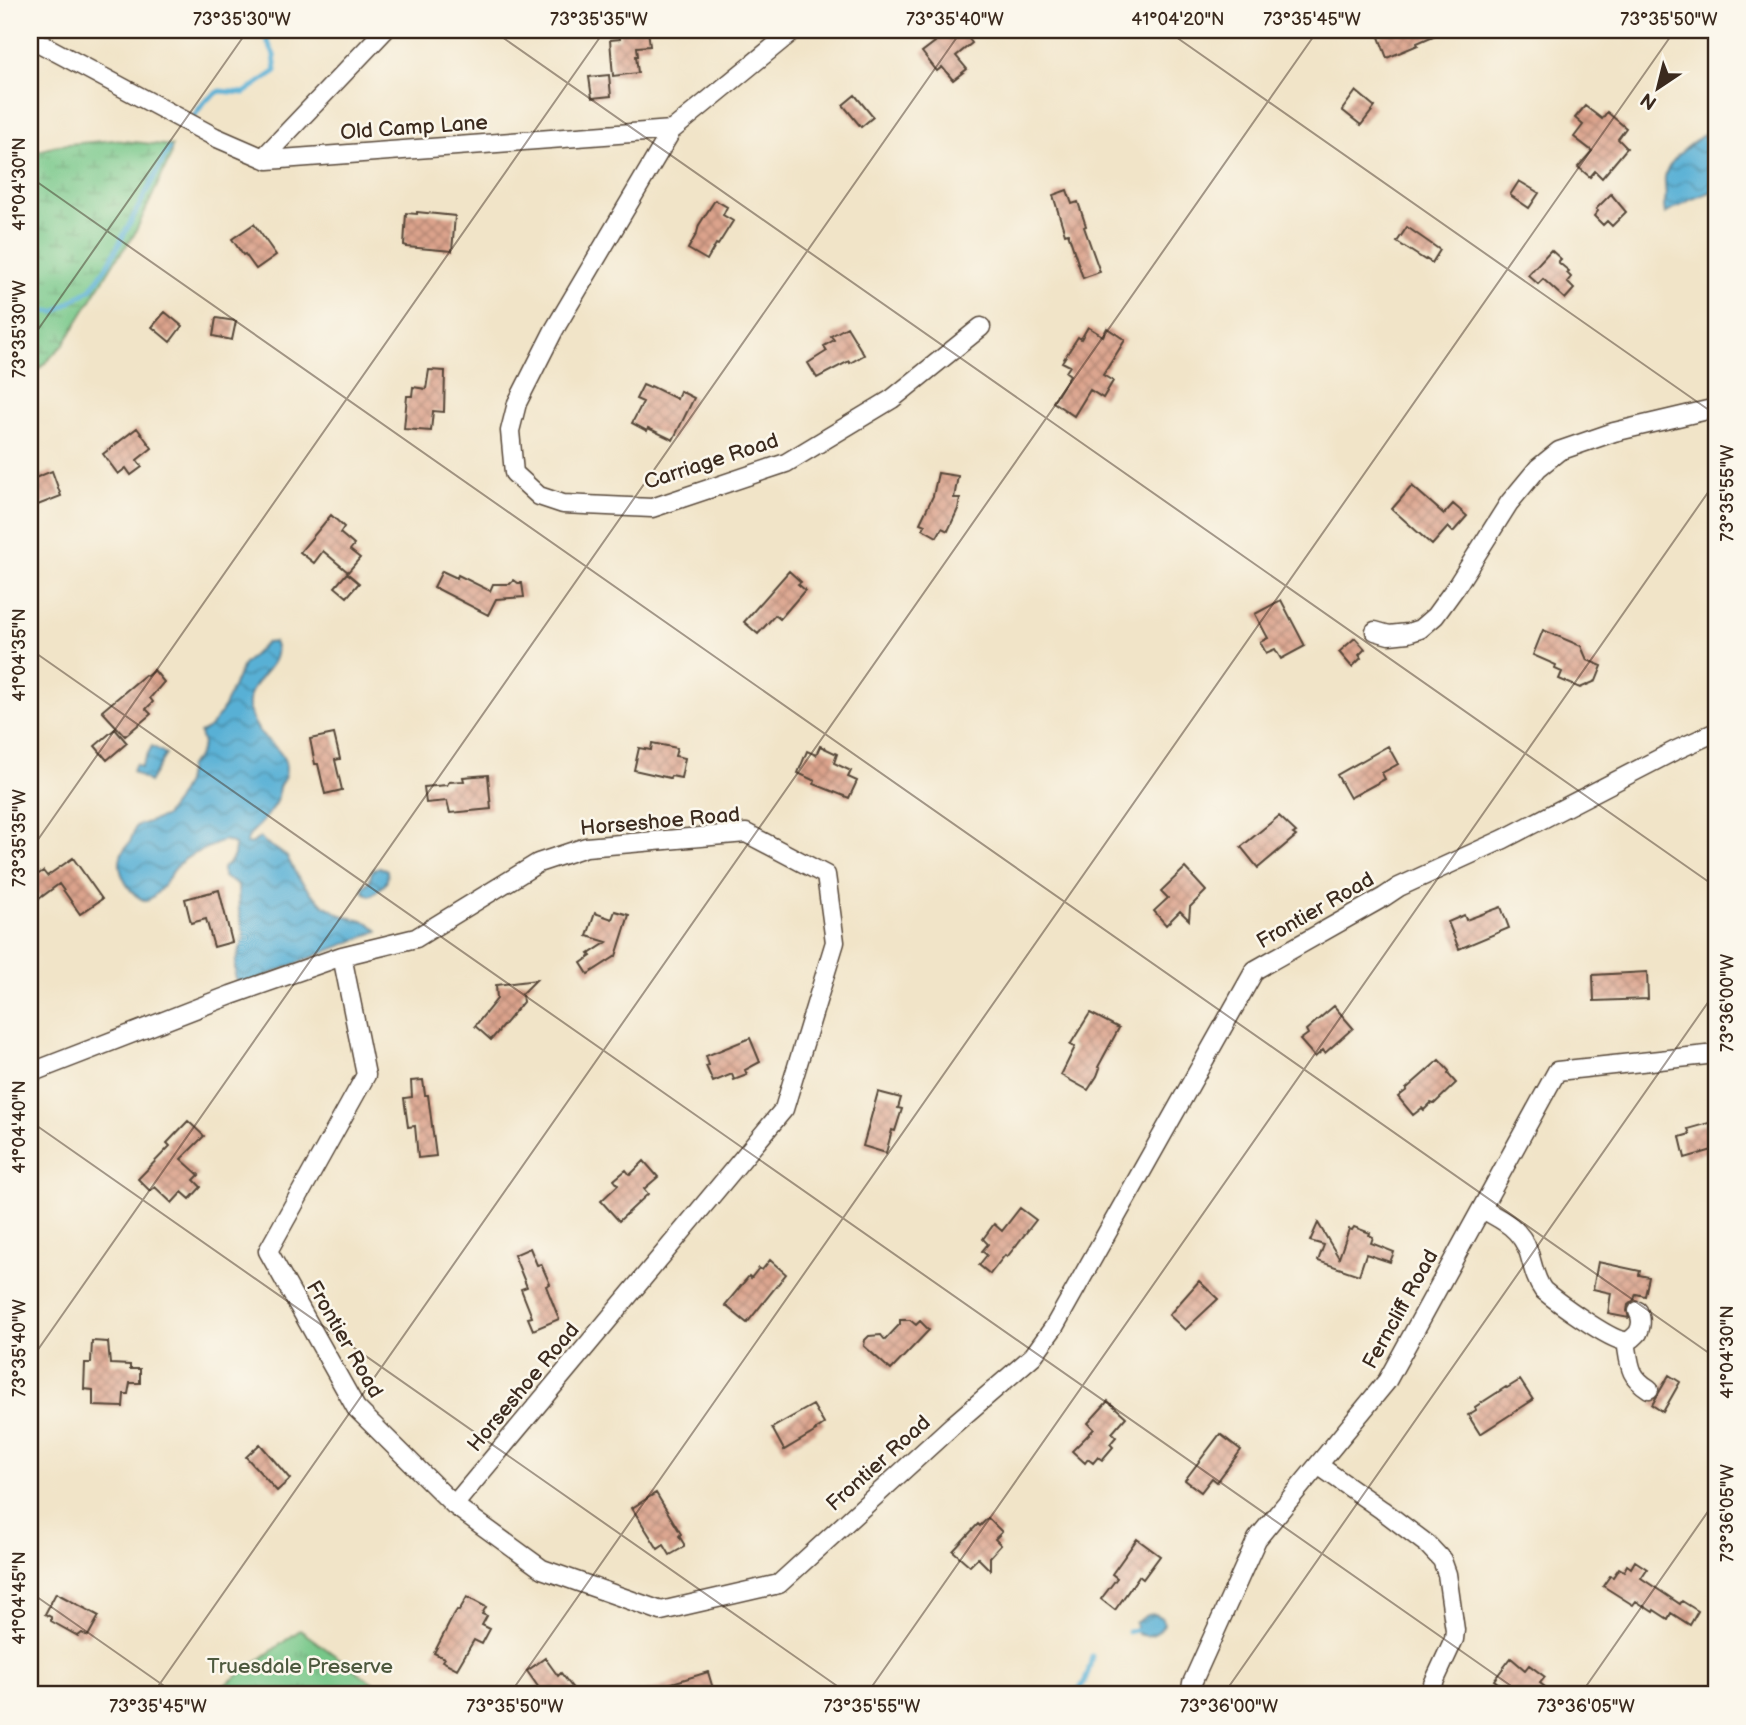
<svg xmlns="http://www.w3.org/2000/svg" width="1746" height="1725" font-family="'Balsamiq Sans',sans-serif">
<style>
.wetland{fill:url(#wetland-marsh);stroke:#597854;stroke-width:2}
.park{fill:url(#park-tufts);stroke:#597854;stroke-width:2}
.water{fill:url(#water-waves);stroke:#4a6d7a;stroke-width:2}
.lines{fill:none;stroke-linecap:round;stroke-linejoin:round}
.stream{stroke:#58b0d5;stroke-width:5}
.building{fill:url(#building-cross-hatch)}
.minor-casing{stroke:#564638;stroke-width:21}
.minor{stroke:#fff;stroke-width:18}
.ticks{fill:none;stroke:#3b2a1e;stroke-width:2;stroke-opacity:0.45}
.labels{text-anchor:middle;stroke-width:5;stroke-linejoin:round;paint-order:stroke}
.street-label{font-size:21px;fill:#3b2a1e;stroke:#fbf7ec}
.park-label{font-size:21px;fill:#4d593e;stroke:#fbf7ec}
.neatline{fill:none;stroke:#3b2a1e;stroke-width:2.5}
.ticks-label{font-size:18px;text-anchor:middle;fill:#3b2a1e}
</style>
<defs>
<pattern id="wetland-marsh" width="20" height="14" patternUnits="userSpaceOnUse" patternTransform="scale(1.75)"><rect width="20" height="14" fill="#77c789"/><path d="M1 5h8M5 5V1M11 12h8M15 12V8" fill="none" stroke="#63a26f"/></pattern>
<pattern id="park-tufts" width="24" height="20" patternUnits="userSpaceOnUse" patternTransform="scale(1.75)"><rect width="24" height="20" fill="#77c789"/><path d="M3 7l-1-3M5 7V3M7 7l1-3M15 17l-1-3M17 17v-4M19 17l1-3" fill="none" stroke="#63a26f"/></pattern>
<pattern id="water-waves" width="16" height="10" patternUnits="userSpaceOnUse" patternTransform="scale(1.75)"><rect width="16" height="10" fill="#58b0d5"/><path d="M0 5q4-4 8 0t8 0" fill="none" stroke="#4a8fac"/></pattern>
<pattern id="building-cross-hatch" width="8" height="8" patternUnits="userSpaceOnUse" patternTransform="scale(1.75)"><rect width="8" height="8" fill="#dba38c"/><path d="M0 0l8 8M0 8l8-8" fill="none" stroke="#b38572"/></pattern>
</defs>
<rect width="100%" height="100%" fill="#fbf7ec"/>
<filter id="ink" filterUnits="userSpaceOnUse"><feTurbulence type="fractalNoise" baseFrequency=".0143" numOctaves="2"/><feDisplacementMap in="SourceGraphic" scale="14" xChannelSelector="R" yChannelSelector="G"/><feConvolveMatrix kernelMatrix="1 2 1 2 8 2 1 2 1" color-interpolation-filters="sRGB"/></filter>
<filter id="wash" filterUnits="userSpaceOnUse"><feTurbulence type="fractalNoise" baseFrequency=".00686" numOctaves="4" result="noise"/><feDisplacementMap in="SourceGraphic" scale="28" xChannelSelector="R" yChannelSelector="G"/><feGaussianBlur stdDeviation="1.57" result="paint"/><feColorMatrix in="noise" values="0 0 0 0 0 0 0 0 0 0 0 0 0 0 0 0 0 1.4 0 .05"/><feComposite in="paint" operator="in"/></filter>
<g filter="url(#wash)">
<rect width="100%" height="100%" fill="#f1e4c8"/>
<path class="wetland" d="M114 140 172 146 170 158 134 235 115 261 64 344 30 378V154L58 145Z"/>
<path class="park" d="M300 1630 390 1695H211Z"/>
<path class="water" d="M1716 124V190L1692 199 1665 214 1664 206C1668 196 1664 187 1665 177 1669 155 1701 139 1716 124Z
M274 642C286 665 249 678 249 702 248 714 256 727 263 736 274 747 290 756 285 776 285 779 281 782 280 785 277 790 279 795 277 801 274 808 266 817 261 823 255 830 248 834 246 844L253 843 260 837 265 843 276 849 287 857 297 876 310 892 324 905 341 915 369 923 378 931 245 984H239L235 976V964L244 936 239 912 238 885 223 877V868C233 861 236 855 234 844L224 840C211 848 191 852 180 863 166 877 166 888 147 901 131 897 116 873 121 856 122 851 127 846 130 842 132 837 134 831 136 826L164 817 176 801 186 783 189 766 198 757 203 745 200 733 209 728 221 713 243 665 266 643Z
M152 746 166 754 149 782 132 771 136 764 141 767Z
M379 867 387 871C389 882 385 885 377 891 371 896 370 898 363 891L364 886 370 880 372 871Z
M1154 1614 1162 1618 1164 1624C1159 1634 1149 1638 1138 1634L1135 1623 1148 1615Z"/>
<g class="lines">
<path class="stream" d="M194 116 205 101 220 91 244 93 276 71 274 55 262 30
M30 309 55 312 91 289 109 263 169 149
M1128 1631 1136 1630
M1073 1695C1087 1683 1088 1674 1092 1656"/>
</g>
<g id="blocks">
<path class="building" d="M619 30H648L650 46 637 47 638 56H636L638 73 613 76 610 40 620 39Z
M942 30H962L972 43 956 56 967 69 953 80 942 67 937 71 922 52 935 42 932 38Z
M1394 30H1447L1417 43 1418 45 1387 58 1379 37Z
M609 75 611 96 592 98 589 77Z
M1356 91 1375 107 1361 125 1342 110Z
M855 95 873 117 861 127 843 105Z
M1585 106 1602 119 1607 112 1626 128 1618 139 1627 148 1602 178 1595 171 1590 177 1578 167 1592 151 1574 137 1583 125 1575 118Z
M1519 181 1539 193 1529 208 1510 195Z
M1067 190 1072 204 1078 202 1086 226 1084 227 1100 272 1083 278 1068 233 1065 234 1053 195Z
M1611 194 1626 212 1612 226 1607 221 1603 225 1594 216 1598 211 1596 209Z
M715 200 727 207 723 215 733 221 718 245 716 244 707 260 688 249 697 233 699 225Z
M417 212 455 216 452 251 407 247V246L404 245 406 213 417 214Z
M254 224 276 255 256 269 245 254 243 255 232 239Z
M1407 227 1440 250 1432 263 1426 259 1425 260 1397 242Z
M1551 250 1561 259 1558 262 1569 271 1567 273 1571 277 1567 282 1574 289 1565 299 1543 279 1538 284 1528 275Z
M165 312 182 326 170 342 152 327Z
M216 318 236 321 232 340 213 336Z
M847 327 864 355 850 363 849 361 817 378 808 363 827 351 824 346 834 340 831 336Z
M1088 327 1103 336 1107 328 1125 340 1103 375 1113 381 1103 398 1090 390 1074 416 1053 402 1070 375 1066 372 1070 366 1062 362 1078 337 1081 339Z
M429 370 445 371 444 412 433 411 431 431 404 429 407 396H412L413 387 426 389Z
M643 385 650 388 651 386 677 399 680 391 694 398 673 440 648 428 647 431 632 423 643 402 636 399Z
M137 428 152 448 137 460 142 467 131 475 126 468 118 474 103 454Z
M52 471 61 496 30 508V480Z
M938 473 958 476 954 498H960L958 509 948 531 942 528 937 537 923 529 925 525 920 523 933 496Z
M1412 486 1444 514 1453 504 1467 516 1453 532 1448 527 1432 545 1392 509Z
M331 515 344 527 340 533 354 545 350 550 360 558 348 572 323 551 314 563 300 552Z
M442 571 457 578 458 575 490 591 493 584H510L514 580 518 583H522L524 597 496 599 488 615 434 587Z
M789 571 801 582 798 584 805 590 780 619 775 615 758 634 744 622Z
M347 573 359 583 347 597 335 587Z
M1281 600 1305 646 1281 659 1275 649 1266 653 1260 642 1268 638 1255 614Z
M1543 630 1581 646 1587 660 1602 666 1596 681 1580 688 1559 679 1562 672 1555 669 1556 665 1533 655Z
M1355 638 1365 649 1359 655 1361 658 1352 667 1339 652Z
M154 670 164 682 150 698 153 702 146 709 151 714 125 736 102 711 145 675 147 676Z
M115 729 127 743 107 760 95 746Z
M334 734 340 759 335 760 342 790 325 794 318 764H315L310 739Z
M652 743 677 748 675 756 685 758 681 778 671 776 670 778 634 770 639 748 651 750Z
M820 746 837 754 834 763 851 771 848 777 857 781 849 798 814 784 815 781 798 773 807 751 816 755Z
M1388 746 1398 764 1382 773 1385 779 1350 798 1337 775Z
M488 775 491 809 450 813 447 801 426 803 424 787 447 785 449 782 464 781 463 777Z
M1279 816 1296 832 1293 834 1296 836 1258 868 1241 847Z
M73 858 102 899 80 914 59 884 40 898 30 884V880L43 871 47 876Z
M1185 868 1206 891 1190 907 1189 920 1180 911 1166 925 1154 911 1168 898 1161 891Z
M219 890 232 942 214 947 206 919 191 923 185 899Z
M1501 907 1509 928 1459 949 1448 922 1464 915 1466 920Z
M615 911 629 915 616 956 588 974 581 963 591 956 589 954 607 942 587 936 595 913 612 919Z
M1647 972 1648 999 1594 1001 1593 975Z
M536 980 522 994 523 1002 491 1040 475 1026 497 999 496 985Z
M1334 1006 1353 1028 1325 1053 1323 1050 1315 1057 1300 1040 1308 1034 1306 1030Z
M1090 1013 1119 1028 1098 1067 1100 1068 1097 1076 1088 1090 1061 1075 1075 1047 1070 1045Z
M750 1038 760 1062 745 1070 747 1075 734 1080 732 1074 713 1082 706 1066 709 1065 706 1056Z
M1439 1060 1449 1071 1448 1074 1456 1083 1434 1104 1431 1103 1424 1110 1422 1108 1413 1115 1398 1097 1407 1090 1406 1089Z
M423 1080 425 1095H428L436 1156 418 1158 415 1126 408 1127 404 1098 412 1097 411 1081Z
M878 1092 901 1098 898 1108 902 1109 895 1131 892 1130 886 1153 863 1146Z
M188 1121 204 1136 181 1159 199 1175 194 1180 201 1187 190 1199 182 1192 172 1203 155 1187 150 1191 138 1179 170 1146 167 1143Z
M1716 1121V1149L1685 1158 1680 1137 1690 1134 1688 1129Z
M644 1161 658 1177 644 1189 648 1194 619 1221 601 1201 618 1185 614 1180 626 1170 630 1175Z
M1020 1208 1036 1220 1007 1257 1005 1255 990 1274 979 1265 987 1255 982 1251 988 1244 983 1239 994 1224 1002 1231Z
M1318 1223 1339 1258 1349 1229 1352 1230 1354 1227 1370 1233 1369 1235 1373 1237 1371 1243 1394 1252 1390 1262 1366 1254 1359 1275 1318 1261 1324 1245 1310 1241Z
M530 1248 537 1265 541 1264 550 1284 546 1286 559 1319 533 1330 528 1318 532 1317 521 1289 527 1287 514 1255Z
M770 1260 786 1274 747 1323 725 1305 749 1276 751 1278 759 1268 762 1270Z
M1598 1262 1640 1271 1639 1275 1649 1277 1645 1296 1636 1294 1634 1300 1628 1305 1627 1311 1629 1318 1608 1314 1611 1293 1593 1289Z
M1199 1281 1218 1299 1185 1330 1169 1315Z
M900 1320H910L916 1325 920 1321 929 1330 891 1370 864 1346 865 1340 869 1336 881 1335 885 1340 900 1324Z
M92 1341 108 1342 110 1364 130 1365V1369H140V1383H130L128 1394H124L123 1407 93 1406V1390L84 1389 85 1363H91Z
M1669 1375 1680 1382 1663 1412 1652 1405Z
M1520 1380 1533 1400 1480 1434 1468 1415 1476 1410 1475 1407 1506 1387 1507 1388Z
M1108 1401 1126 1417 1112 1433 1116 1437 1110 1444 1113 1447 1102 1460 1098 1457 1093 1463 1088 1459 1085 1463 1072 1451 1094 1429 1088 1423Z
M813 1405 824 1424 815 1430 816 1431 784 1450 772 1428Z
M1220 1434 1241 1450 1217 1482 1212 1478 1201 1492 1185 1480Z
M260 1444 290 1479 277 1491 246 1457Z
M656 1493 681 1534 679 1536 684 1544V1547L670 1555 664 1545 658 1549 632 1508Z
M988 1518 1002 1532 995 1539 1001 1545 990 1557V1570L978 1558 970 1566 953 1551 978 1524 980 1526Z
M1137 1539 1160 1556 1143 1579 1139 1576 1115 1610 1101 1599 1117 1578 1112 1574Z
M1635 1561 1647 1569 1641 1578 1680 1604 1682 1601 1698 1611 1690 1625 1671 1613 1668 1619 1654 1610 1653 1612 1636 1601 1633 1605 1603 1586 1610 1576 1613 1577 1619 1568 1624 1571 1627 1565 1631 1568Z
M56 1593 99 1616 88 1636 82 1633 78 1636 51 1621V1617L45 1614Z
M467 1597 486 1607 482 1614 487 1616 482 1625 490 1629 482 1644 474 1640 457 1669 442 1661 444 1658 434 1653 452 1618 457 1610 459 1611Z
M545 1658 558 1676 561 1673 578 1695H544L527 1671Z
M1511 1658 1525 1670 1529 1665 1545 1677 1540 1683 1545 1687 1539 1695H1514L1494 1680Z
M708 1672 714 1692 704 1695H643V1692Z"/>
</g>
</g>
<g filter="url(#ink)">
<use href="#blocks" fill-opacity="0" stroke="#564638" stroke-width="2"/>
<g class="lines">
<defs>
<path id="minor" d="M30 38 215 137 268 160 672 130 794 30
M672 130 554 330 517 403 510 431 514 473 539 496 563 504 652 508 786 463 892 399 981 327
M263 158 385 30
M1375 631 1389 635 1408 633 1420 629 1435 616 1456 587 1509 503 1538 468 1559 451 1614 432 1716 408
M342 956 366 1075 268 1251 356 1408 454 1505 542 1569 661 1611 779 1584 953 1425 1033 1356 1054 1327 1255 970 1384 897 1399 887 1504 839 1674 751 1716 732
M30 1073 231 995 342 956 416 938 538 863 586 847 746 833 826 875 835 942 784 1109 454 1505
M1482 1209C1503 1220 1521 1229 1529 1253 1533 1266 1535 1279 1543 1290 1556 1301 1608 1339 1624 1341 1630 1342 1634 1337 1638 1333 1642 1325 1642 1319 1638 1311
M1626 1341C1630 1364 1628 1376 1649 1389
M1318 1465 1382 1510 1427 1544 1442 1560 1447 1574 1455 1630 1454 1639 1428 1695
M1190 1695 1192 1683 1257 1539 1387 1381 1557 1071 1716 1054"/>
</defs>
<use href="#minor" class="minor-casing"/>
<use href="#minor" class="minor"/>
</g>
</g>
<path class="ticks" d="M492 30 1716 887M1166 30 1716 415M30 177 1716 1358M30 341 248 30M30 649 1524 1695M30 851 605 30M30 1121 850 1695M30 1361 962 30M30 1592 177 1695M152 1695 1318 30M509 1695 1675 30M866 1695 1716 481M1223 1695 1716 991M1580 1695 1716 1500"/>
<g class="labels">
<g class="street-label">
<text transform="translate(414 127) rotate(-4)" y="7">Old Camp Lane</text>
<text transform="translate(711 461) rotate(-18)" y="7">Carriage Road</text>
<text transform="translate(660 821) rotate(-5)" y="7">Horseshoe Road</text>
<text transform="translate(1315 910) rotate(-30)" y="7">Frontier Road</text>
<text transform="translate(1400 1309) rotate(-61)" y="7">Ferncliff Road</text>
<text transform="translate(345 1339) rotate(60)" y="7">Frontier Road</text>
<text transform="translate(523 1387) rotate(-50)" y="7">Horseshoe Road</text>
<text transform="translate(878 1463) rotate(-42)" y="7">Frontier Road</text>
</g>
<g class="park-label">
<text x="300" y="1673">Truesdale Preserve</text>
</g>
</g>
<rect width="1746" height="1725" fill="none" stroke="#fbf7ec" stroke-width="77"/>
<g transform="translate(1658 88) rotate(215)" stroke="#fbf7ec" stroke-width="5" paint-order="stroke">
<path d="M0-5L12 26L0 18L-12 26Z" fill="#3b2a1e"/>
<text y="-10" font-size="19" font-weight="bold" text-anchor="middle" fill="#3b2a1e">N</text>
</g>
<rect x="38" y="38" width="1670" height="1648" class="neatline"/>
<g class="ticks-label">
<text x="242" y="25">73°35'30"W</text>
<text x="599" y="25">73°35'35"W</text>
<text x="955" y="25">73°35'40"W</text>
<text x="1178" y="25">41°04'20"N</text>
<text x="1312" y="25">73°35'45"W</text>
<text x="1669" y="25">73°35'50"W</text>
<text transform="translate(19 184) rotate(-90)" y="6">41°04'30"N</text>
<text transform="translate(19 329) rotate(-90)" y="6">73°35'30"W</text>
<text transform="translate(1727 493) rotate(-90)" y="6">73°35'55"W</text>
<text transform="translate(19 655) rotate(-90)" y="6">41°04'35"N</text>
<text transform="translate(19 838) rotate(-90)" y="6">73°35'35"W</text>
<text transform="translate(1727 1003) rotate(-90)" y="6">73°36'00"W</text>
<text transform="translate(19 1127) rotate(-90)" y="6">41°04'40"N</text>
<text transform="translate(19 1348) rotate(-90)" y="6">73°35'40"W</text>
<text transform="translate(1727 1352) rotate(-90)" y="6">41°04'30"N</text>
<text transform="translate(1727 1513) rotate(-90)" y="6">73°36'05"W</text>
<text transform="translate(19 1598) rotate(-90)" y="6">41°04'45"N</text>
<text x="158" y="1712">73°35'45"W</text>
<text x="515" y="1712">73°35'50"W</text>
<text x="872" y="1712">73°35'55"W</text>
<text x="1229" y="1712">73°36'00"W</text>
<text x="1586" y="1712">73°36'05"W</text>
</g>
</svg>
